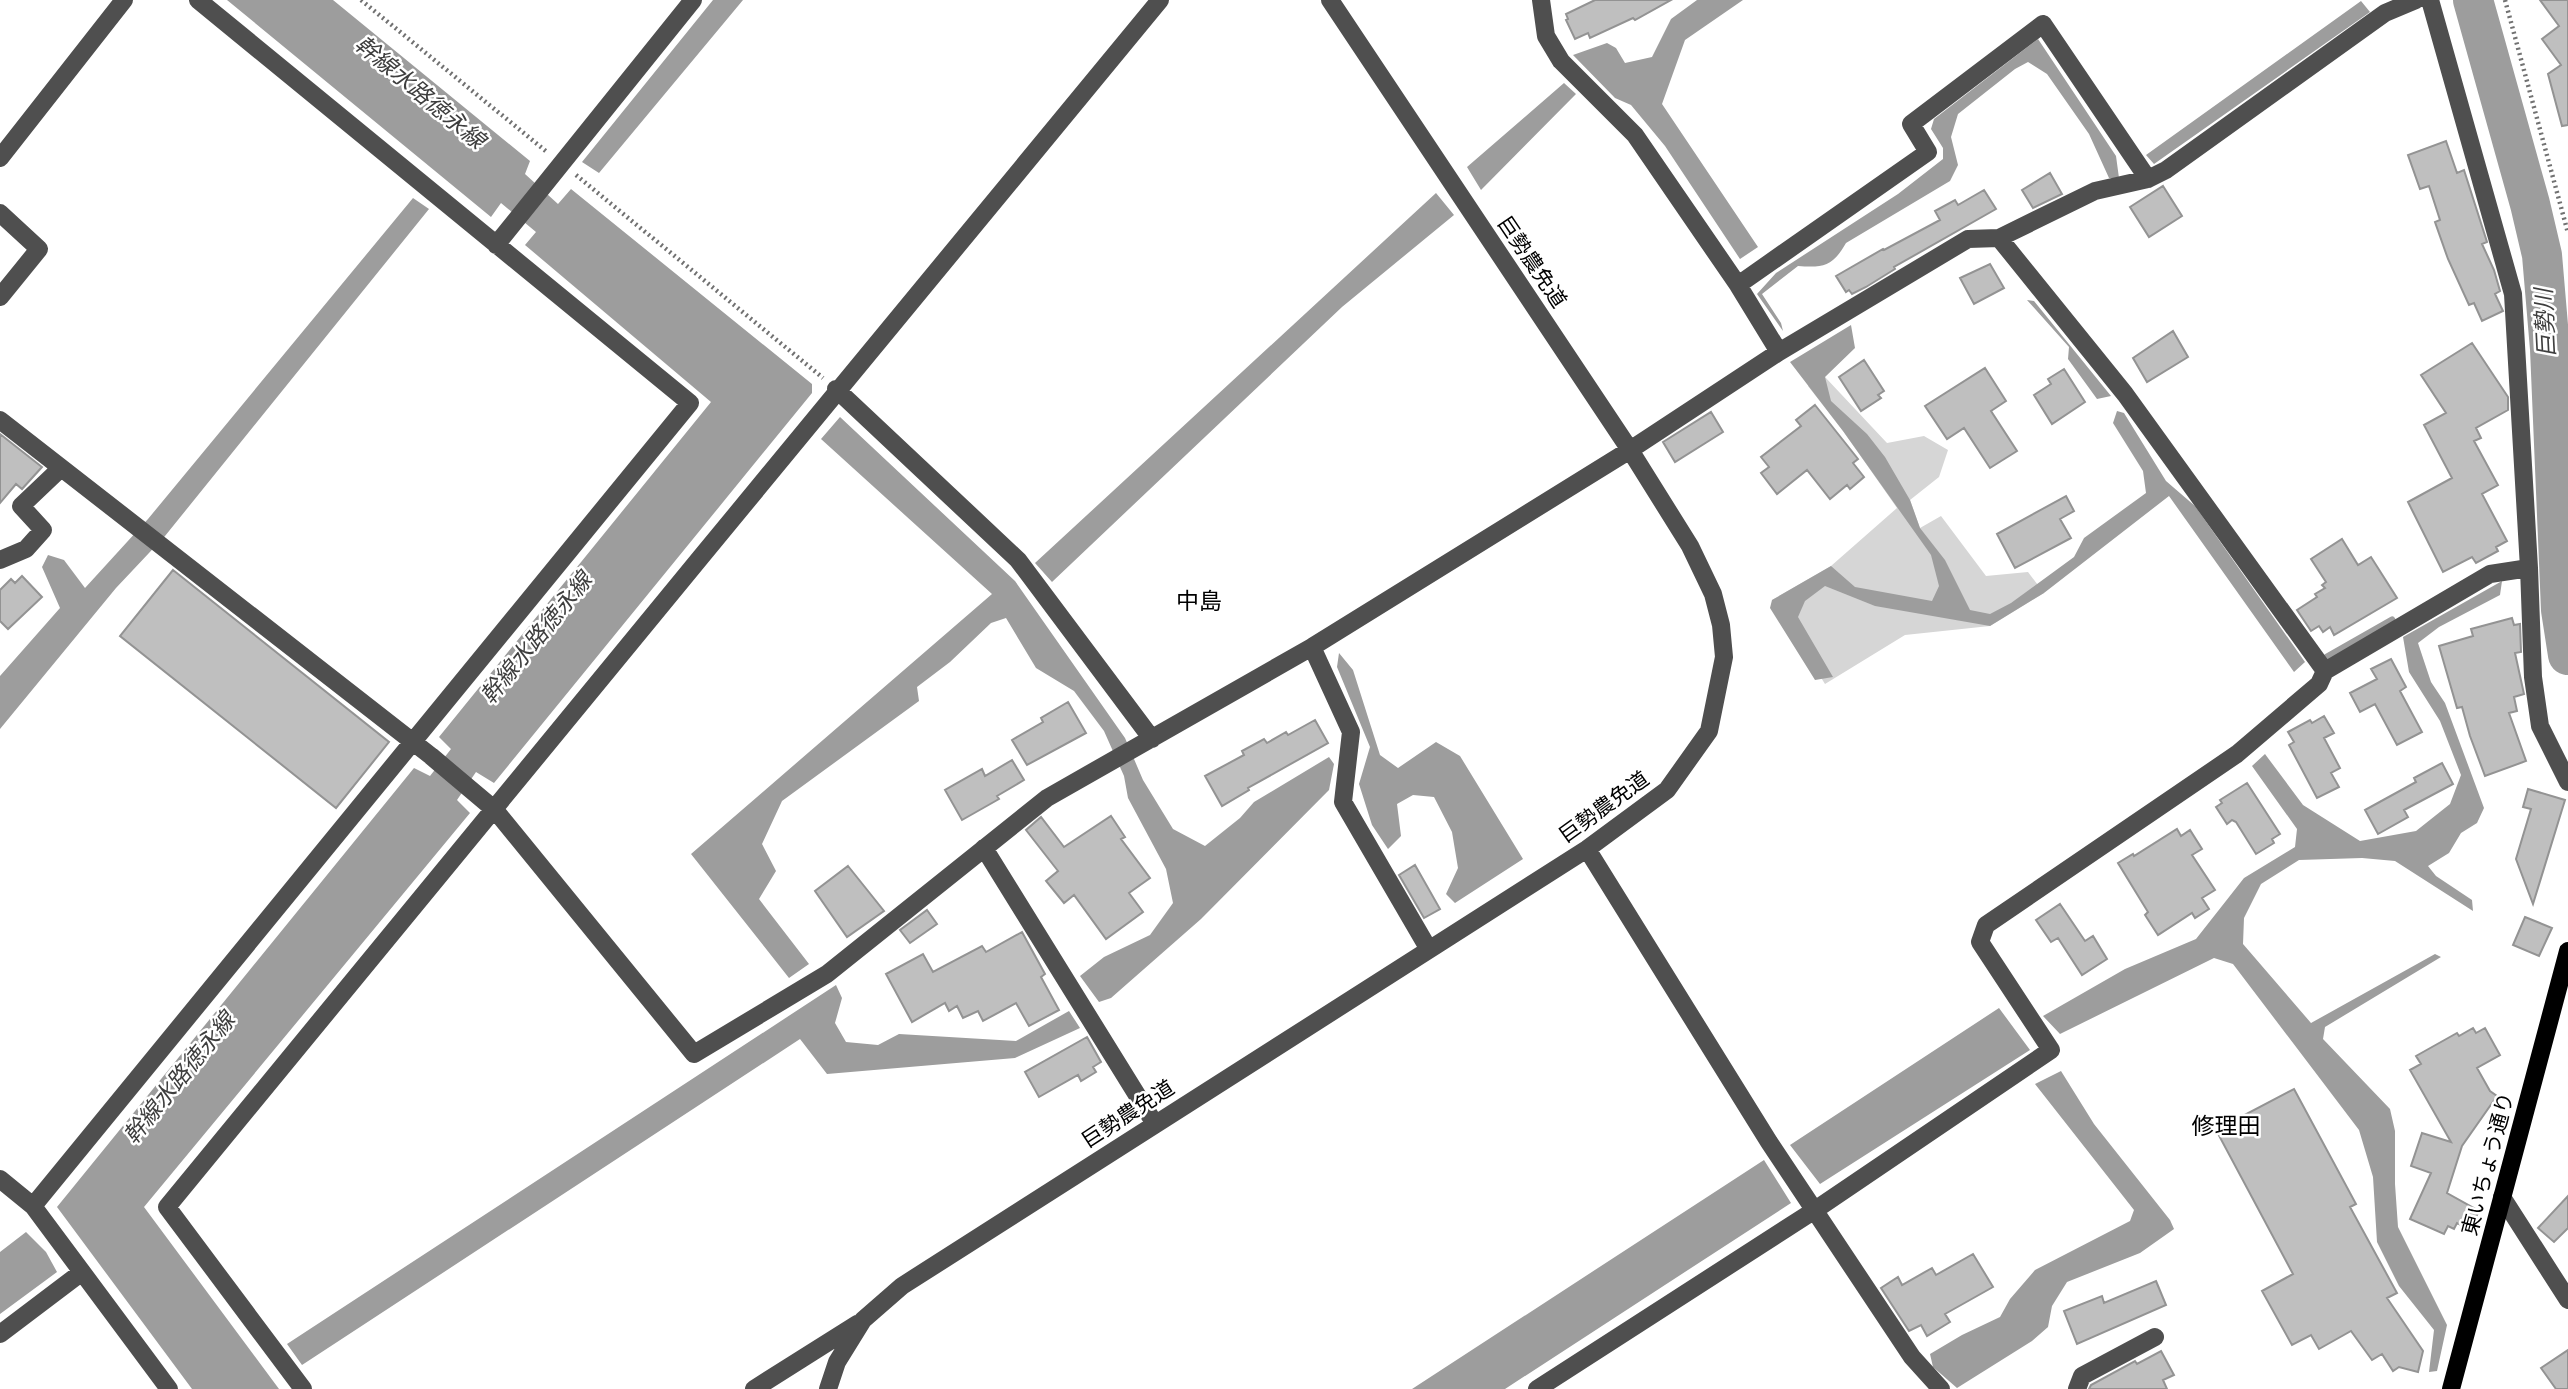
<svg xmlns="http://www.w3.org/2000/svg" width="2568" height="1389" font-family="Arial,'Noto Sans JP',sans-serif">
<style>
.green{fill:#d6d6d6}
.water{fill:#9d9d9d}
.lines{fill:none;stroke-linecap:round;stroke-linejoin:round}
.stream{stroke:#9d9d9d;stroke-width:7}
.river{stroke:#9d9d9d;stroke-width:40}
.building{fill:#bfbfbf;stroke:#939393;stroke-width:2}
.path{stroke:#717171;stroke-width:4.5;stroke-dasharray:2 3.5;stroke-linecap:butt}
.minor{stroke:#4f4f4f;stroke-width:18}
.major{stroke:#000;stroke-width:18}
.labels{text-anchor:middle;stroke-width:5;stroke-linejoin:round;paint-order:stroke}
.street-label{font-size:21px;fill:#000;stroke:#fff}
.water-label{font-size:23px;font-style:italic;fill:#3e3e3e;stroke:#fff}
.neighbourhood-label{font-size:23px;fill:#000;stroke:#fff}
</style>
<rect width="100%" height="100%" fill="#fff"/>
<path class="green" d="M1825 377 1887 443 1924 436 1948 450 1939 477 1910 500 1920 528 1941 516 1986 576 2028 572 2044 593 1990 626 1905 635 1825 684 1772 600 1831 566 1897 508 1843 431 1808 386Z"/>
<path class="water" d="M227 0H333L530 161 525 174 558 204 571 189 812 384V393L494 783 476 772 457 800 470 813 144 1207 279 1389H192L57 1207 414 768 430 776 451 749 439 737 711 402 525 245 536 232 501 203 491 217Z
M713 0H743L599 173 582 162Z
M1697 0H1743L1685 40 1662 104 1758 247 1740 259 1665 146 1631 105 1615 98 1573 55 1607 43 1616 48 1625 63 1652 57 1671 19Z
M2361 1 2370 12 2154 164 2146 155Z
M2038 39 2116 156 2119 178H2109L2089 134 2047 74 2028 62 2015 69 1958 114 1951 137 1958 165 1950 181 1846 243C1833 266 1824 268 1798 266L1762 294 1781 323 1783 331 1757 294 1776 273 1898 194 1943 159V148L1931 129 1934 119Z
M1564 83 1576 94 1481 190 1467 167Z
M1436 193 1454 215 1342 307 1052 582 1035 563Z
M413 198 429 209 165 536 116 588 0 729V676L60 608 42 567 48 555 64 560 85 588 148 519Z
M2027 300 2034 301 2111 396 2097 399 2068 359 2069 347Z
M1851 325 1855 348 1825 377 1831 401 1867 434 1885 457 1910 500 1920 528 1945 560 1970 610 1990 614 2011 603 2074 557 2084 538 2146 493 2143 471 2113 423 2117 411 2124 413 2166 481 2195 506 2305 662 2294 672 2169 496 2044 593 1990 626 1875 606 1825 586 1805 601 1798 617 1833 677 1815 680 1770 608 1772 600 1831 566 1855 587 1932 601 1939 586 1931 555 1843 431 1790 362Z
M840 417 1015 581 1125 738 1143 780 1173 829 1205 846 1240 818 1254 802 1329 757 1334 764 1329 790 1201 919 1111 998 1099 1002 1080 976 1104 957 1150 935 1173 903 1166 869 1128 798 1124 776 1104 731 1074 691 1036 668 1006 618 991 623 950 662 917 687 919 701 782 801 762 844 776 871 759 899 809 964 789 978 691 854 992 594 821 439Z
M2502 581 2500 595 2439 627 2418 643 2431 682 2445 703 2484 808 2477 823 2461 833 2449 853 2428 866 2436 876 2472 900 2473 911 2395 861 2362 858 2299 860 2261 884 2244 918 2243 944 2311 1023 2435 954 2441 957 2325 1027 2323 1039 2390 1109 2395 1131V1184L2398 1227 2447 1325 2437 1371 2429 1372 2434 1330 2399 1286 2377 1242 2373 1177 2359 1130 2233 964 2214 958 2060 1034 2043 1016 2125 969 2196 939 2244 878 2295 847 2297 829 2252 766 2265 754 2303 805 2360 841 2416 831 2450 804 2461 775 2440 721 2409 672 2403 637Z
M1339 653 1353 670 1380 755 1398 768 1436 742 1460 756 1523 859 1455 903 1446 894 1458 868 1452 832 1434 797 1413 795 1397 804 1401 836 1388 849 1372 825 1359 784 1370 747 1337 667Z
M836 985 842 998 835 1023 846 1042 878 1045 899 1034 1016 1041 1069 1011 1080 1028 1015 1058 827 1074 800 1039 302 1365 287 1344Z
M1999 1008 2030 1050 1820 1184 1790 1145Z
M2061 1071 2094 1124 2170 1220 2174 1229 2140 1253 2067 1282 2052 1306 2048 1327 2032 1341 1957 1388 1933 1367 1930 1354 1962 1335 2000 1317 2010 1299 2035 1270 2130 1221 2134 1210 2035 1084Z
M1764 1160 1791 1203 1505 1389H1412Z
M26 1232 46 1252 57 1272 0 1314V1252Z"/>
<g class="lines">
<path class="stream" d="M2327 657 2392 620"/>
<path class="river" d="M2473 0 2530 204 2542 255 2550 349 2561 610 2568 655"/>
</g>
<path class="building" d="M1595 0H1671L1635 20 1633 18 1590 38 1588 33 1575 39 1566 20 1568 19 1566 14Z
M2540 0H2568V125L2562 126 2548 74 2561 65 2542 39 2559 26Z
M2446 141 2457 173 2464 170 2487 242 2482 244 2494 270 2500 291 2495 294 2503 311 2482 321 2474 303 2469 305 2448 259 2435 222 2440 220 2429 186 2420 189 2408 155Z
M2050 173 2062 194 2033 208 2022 190Z
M2163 186 2182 216 2149 237 2130 207Z
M1984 190 1996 209 1894 267 1895 269 1866 287 1852 294 1849 290 1846 292 1836 276 1883 249 1884 250 1940 220 1935 211 1955 200 1958 205Z
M1990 264 2004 288 1974 304 1960 278Z
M2173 331 2188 357 2147 382 2133 358Z
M2472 343 2508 397V410L2476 428 2481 438 2474 441 2498 485 2482 494 2507 541 2496 547 2498 551 2476 563 2472 557 2443 572 2408 502 2452 478 2424 425 2446 413 2421 375Z
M1864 360 1884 391 1878 395 1881 398 1861 411 1839 377Z
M1985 368 2006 401 1991 411 2017 451 1990 468 1964 428 1947 439 1925 406Z
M2064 369 2085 402 2052 424 2034 395 2051 384 2048 379Z
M1815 405 1858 459 1853 463 1864 477 1850 489 1847 485 1830 499 1807 470 1777 494 1761 473 1769 467 1761 457 1801 426 1796 420Z
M1711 412 1723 432 1675 462 1663 442Z
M0 434 42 467 22 489 16 484 0 503Z
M2066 496 2074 511 2060 519 2071 538 2015 568 1997 534Z
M2342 539 2358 565 2371 557 2397 598 2334 635 2330 627 2323 632 2319 626 2311 631 2297 610 2317 597 2315 594 2325 588 2322 585 2326 582 2311 559Z
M173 570 389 742 336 808 120 636Z
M22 576 42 597 8 629 0 621V590L11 579 15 583Z
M2512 618 2514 625 2520 624 2521 652 2515 653 2524 694 2514 697 2517 711 2509 713 2526 761 2485 776 2470 736 2462 707 2457 708 2439 646 2473 636 2471 629Z
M2391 659 2406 687 2400 691 2422 732 2397 745 2375 704 2360 712 2350 693 2377 679 2371 669Z
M1068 702 1086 733 1027 765 1012 740 1043 722 1041 718Z
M2324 716 2334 733 2324 738 2340 768 2331 773 2339 787 2317 798 2289 745 2294 742 2288 732 2310 720 2312 723Z
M1315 720 1328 743 1248 788 1249 790 1222 806 1205 776 1244 755 1242 751 1264 739 1267 743 1286 732 1288 735Z
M1012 760 1024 780 997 796 999 799 962 820 945 790 982 769 985 776Z
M2442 763 2453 784 2404 810 2408 817 2378 834 2365 810 2416 782 2414 778Z
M2247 783 2280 834 2272 839 2274 843 2256 854 2236 822 2232 820 2227 824 2216 807 2222 803 2220 800Z
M2528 789 2565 800 2533 904 2516 859 2531 809 2523 807Z
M1111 816 1125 837 1121 839 1150 878 1129 893 1143 912 1106 939 1074 895 1064 903 1046 881 1058 871 1026 830 1041 817 1064 847Z
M2177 829 2181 836 2190 830 2202 849 2192 855 2215 890 2202 898 2209 909 2195 918 2192 913 2158 935 2145 915 2148 912 2118 863 2133 854 2134 856Z
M1415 865 1440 909 1424 918 1399 875Z
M848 866 884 911 847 937 815 891Z
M2060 904 2085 941 2093 936 2107 959 2082 975 2058 938 2051 942 2036 920Z
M927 910 937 924 910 943 900 930Z
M2525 917 2552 928 2539 956 2513 945Z
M1022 932 1045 974 1041 977 1059 1010 1029 1026 1016 1003 983 1021 978 1011 963 1018 957 1006 949 1011 945 1003 912 1022 886 974 923 954 933 972 982 946 986 952Z
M2473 1028 2476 1033 2485 1028 2500 1055 2477 1068 2490 1091 2497 1096 2462 1146 2447 1193 2479 1211 2470 1229 2457 1223 2454 1229 2448 1226 2444 1234 2410 1219 2431 1173 2411 1166 2422 1133 2451 1142 2410 1070 2421 1064 2416 1056 2457 1033 2459 1036Z
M1087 1037 1101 1062 1093 1067 1096 1072 1081 1081 1078 1075 1039 1097 1025 1072Z
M2294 1089 2356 1204 2350 1207 2397 1293 2387 1298 2423 1351 2418 1372 2399 1367 2393 1371 2382 1354 2372 1360 2351 1331 2319 1349 2311 1335 2292 1345 2262 1291 2293 1274 2216 1130Z
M2568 1196V1228L2554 1242 2538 1228Z
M1973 1254 1993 1287 1945 1314 1950 1322 1927 1336 1921 1325 1909 1331 1881 1288 1898 1277 1902 1285 1932 1268 1936 1275Z
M2156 1281 2166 1305 2077 1344 2064 1311 2102 1296 2104 1303Z
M2568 1350V1389H2556L2541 1368Z
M2161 1351 2174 1375 2163 1380 2167 1389H2089L2091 1385 2135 1361 2137 1364Z"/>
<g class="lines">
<path class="path" d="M361 0 547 152
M2505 0 2568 233
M576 175 823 378"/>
<path class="minor" d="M1541 0 1546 36 1561 61 1635 135 1738 285 1779 352
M2430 0 2513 294 2529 568 2533 677 2540 726 2568 782
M0 158 124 0
M0 213 39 249 0 297
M1999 238 2095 191 2148 179 2166 170 2385 13 2416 0
M496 245 693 0
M1738 285 1928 152 1911 124 2043 24 2148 179
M836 389 1018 560 1152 739
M0 420 431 756 495 810 694 1054 827 974 1047 798 1312 647 1630 450 1779 352 1968 239 1999 238 2125 394 2325 671
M0 560 26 549 43 530 21 506 61 468
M1312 647 1351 732 1343 802 1428 948
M984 848 1155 1124
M1587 849 1769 1142 1912 1357 1941 1389
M0 1179 33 1206 169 1389
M2502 1197 2568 1300
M33 1206 690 403 198 0
M0 1334 82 1272
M303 1389 167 1207C499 805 827 401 1160 0
M754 1389 857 1324
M828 1389 837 1362 863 1320 902 1286 1587 849 1667 790 1709 731 1724 657 1721 625 1713 594 1690 546 1630 450 1330 0
M1537 1389 1815 1210 2051 1050 1980 942 1986 925 2237 754 2319 684 2325 671 2490 574 2529 568
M2077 1389 2082 1376 2155 1337"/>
<path class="major" d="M2451 1389 2568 951"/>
</g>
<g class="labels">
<g class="street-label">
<text transform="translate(1532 262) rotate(56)" y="7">巨勢農免道</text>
<text transform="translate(1604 807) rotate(-36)" y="7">巨勢農免道</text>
<text transform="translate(1128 1114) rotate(-33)" y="7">巨勢農免道</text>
<text transform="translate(2488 1164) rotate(-75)" y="7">東いちょう通り</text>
</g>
<g class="water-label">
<text transform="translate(420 92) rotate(40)" y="8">幹線水路徳永線</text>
<text transform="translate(2545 323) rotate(-93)" y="8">巨勢川</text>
<text transform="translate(536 638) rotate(-51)" y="8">幹線水路徳永線</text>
<text transform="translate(179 1078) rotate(-51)" y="8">幹線水路徳永線</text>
</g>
<g class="neighbourhood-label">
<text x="1199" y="609">中島</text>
<text x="2226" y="1134">修理田</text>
</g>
</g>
</svg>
